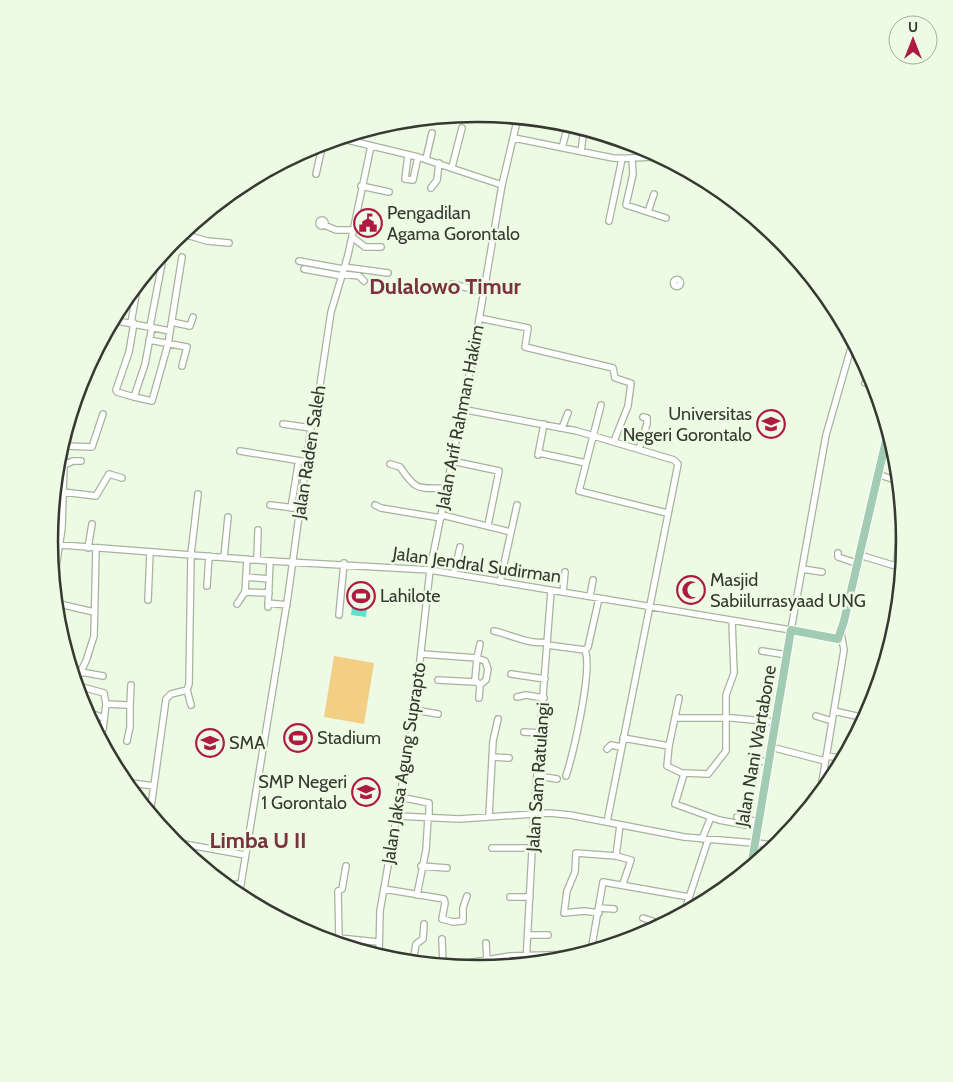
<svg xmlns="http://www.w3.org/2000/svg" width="953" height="1082" font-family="Cabin,sans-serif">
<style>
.green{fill:#f3cf85}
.water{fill:#5de3cc}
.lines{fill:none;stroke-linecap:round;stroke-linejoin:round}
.minor-casing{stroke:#a6b39e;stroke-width:8}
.major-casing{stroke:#fff;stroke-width:10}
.minor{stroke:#fff;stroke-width:5.5}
.major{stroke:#a1cbb2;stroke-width:8}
.labels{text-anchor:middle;stroke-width:5;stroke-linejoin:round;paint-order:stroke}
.poi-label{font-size:18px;fill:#353a31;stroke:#edfae4;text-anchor:start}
.street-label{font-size:18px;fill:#353a31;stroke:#edfae4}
.district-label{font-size:22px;font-weight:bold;fill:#7a323e;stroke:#edfae4}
.rim{fill:none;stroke:#353a31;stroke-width:2.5}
</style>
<rect width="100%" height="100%" fill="#edfae4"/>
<path class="green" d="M334 656 374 663 364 724 324 717Z"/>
<path class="water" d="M355 583 370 585 366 617 351 615Z"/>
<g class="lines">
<defs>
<path id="minor" d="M499 115 517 120
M339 138 418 157 502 185
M514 138 613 158C632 160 647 154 665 159
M562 148 566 133
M581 151 584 129
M408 155 405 179 413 180 418 157
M426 159 432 133
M632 159 633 174 626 205 666 218
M452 167 462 128
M316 174 323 143
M361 186 389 192
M431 188 437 180 439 163
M648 212 654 194
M319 223a3 3 0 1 1 6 0a3 3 0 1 1-6 0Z
M609 221 622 159
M324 225 336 230H353
M180 233 207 241 229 243
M352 237 365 247H381
M299 261 343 269
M344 267 388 273
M304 269 342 276
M342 274 359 276 364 281
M673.5 283a3.5 3.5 0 1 1 7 0a3.5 3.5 0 1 1-7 0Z
M452 284 484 292
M479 318 528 328 525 347 613 368 615 378 631 383 628 406 614 441
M112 320 170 331
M172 322 190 326 193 317
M131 323 138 283
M134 323 129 352 116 390 117 392 134 397 145 364 152 327
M150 326 164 253
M149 340 187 347 182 366
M865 383 868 377H872
M134 397 152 401 168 344 182 257
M601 405 579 491 667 513
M461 409 577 431 674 460 678 464 607 822
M283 424 311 428
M562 428 568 413
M65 446 92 447 103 414
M639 449 647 424V418L643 417
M240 451 307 462
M539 453 586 463
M538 455 544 424
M452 461 499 471 488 525
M390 464 400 467C417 492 418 488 447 488
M64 465 73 461H81
M883 476 898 481
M54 483 63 484
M63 492 96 496 109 474 122 478
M270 505 295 508
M375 505 381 508 441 518
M291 508 298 465
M442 515 511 532 500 582
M511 532 517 505
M49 544 270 561 430 570 791 630 826 435 853 341
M88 548 92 524
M838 553V557L856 563
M863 556 902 568
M224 557 228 517
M247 559 245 592 269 593
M257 560 258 530
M897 567 899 533
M802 569 822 572
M454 574 460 547
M246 577 269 579
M207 586 209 556
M53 587 62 528 65 433
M563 592 565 572
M590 596 593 580
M148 600 150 552
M55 603 94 612
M268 603 287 605
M237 604 245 592
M268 607 270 561
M339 615 344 563
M56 620 61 621
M494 631C512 635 529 645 547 642
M480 644 477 658 485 661 488 669 486 680 480 685
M547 645 585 650 588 647 599 598
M762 651 787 655
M422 654 477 658 475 680 480 685 479 698
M71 670 80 674
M81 672 103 676
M511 674 545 679
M438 680 475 682
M75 683 86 661 94 636 96 549
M75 685 104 693 106 704 127 705H130L131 685
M187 690 191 705
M517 697 526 695 544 698
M415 710 438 714
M85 711 104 718
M834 711 865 718
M816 716 832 721
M676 718H732L775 722
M524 732 541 733
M99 738 103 729 106 704
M623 738 669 746 679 698
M127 741 130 727V705
M669 746 667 766 684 774 675 804 719 820 757 827
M771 747 825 761
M607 749 611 745 621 747
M826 756 843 758
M492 757 509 758
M755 760 768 762
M684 773 708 774 726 751V695L734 673 732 621
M538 776 557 779
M566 776C573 754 593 670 585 650
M124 782 154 786
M820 794 844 650 841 633
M400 797 429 803V818
M150 814 166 699 171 694 187 690 189 684 191 554 198 494
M397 816 459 819 549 813 570 815 684 837 777 845
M489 816 493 741 498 719
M737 817 758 822
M620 825 616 856 631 860 623 884
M702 839 711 817
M173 842 245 855
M492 848H533
M346 866 342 889 338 891 339 938 378 942
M421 866 447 868
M225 885 240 884
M384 889 444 899 445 903 442 919 453 922 463 921V908L467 896
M417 895 426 850 428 818
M239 896 288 596 311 428 320 385 331 312 348 255 371 146
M510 897H530
M599 908 614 909
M599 913 584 911 564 913 567 891 575 872 576 853 616 856
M684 913 708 840
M643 918 662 924
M528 935H548
M442 939 443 965
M486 943 487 960
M591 951 603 882 689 897
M379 956 380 911 413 723 430 570 472 361 502 185 518 117
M413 962 416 944 423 939 424 924
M526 964 534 813 551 591
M450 966 510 956 582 954"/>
<path id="major" d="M838 639 844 621 888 432
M751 867 791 630 838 639"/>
</defs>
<use href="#minor" class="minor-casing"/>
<use href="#major" class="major-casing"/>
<use href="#minor" class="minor"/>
<use href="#major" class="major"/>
</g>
<defs>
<symbol id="civic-ring" viewBox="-11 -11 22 22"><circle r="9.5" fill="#edfae4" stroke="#ae1a43" stroke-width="1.5"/><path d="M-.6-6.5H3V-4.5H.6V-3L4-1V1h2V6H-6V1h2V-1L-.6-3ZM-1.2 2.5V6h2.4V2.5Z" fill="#ae1a43"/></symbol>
<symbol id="university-ring" viewBox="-11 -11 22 22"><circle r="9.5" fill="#edfae4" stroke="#ae1a43" stroke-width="1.5"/><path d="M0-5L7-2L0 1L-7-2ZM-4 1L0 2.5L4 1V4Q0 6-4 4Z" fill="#ae1a43"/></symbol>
<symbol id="mosque-ring" viewBox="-11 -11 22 22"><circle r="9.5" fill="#edfae4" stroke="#ae1a43" stroke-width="1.5"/><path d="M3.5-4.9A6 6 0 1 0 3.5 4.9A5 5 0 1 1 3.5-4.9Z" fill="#ae1a43"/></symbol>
<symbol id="stadium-ring" viewBox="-11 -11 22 22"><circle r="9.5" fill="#edfae4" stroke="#ae1a43" stroke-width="1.5"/><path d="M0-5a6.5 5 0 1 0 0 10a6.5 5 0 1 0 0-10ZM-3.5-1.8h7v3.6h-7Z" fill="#ae1a43"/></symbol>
<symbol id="school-ring" viewBox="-11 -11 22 22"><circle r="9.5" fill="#edfae4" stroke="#ae1a43" stroke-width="1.5"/><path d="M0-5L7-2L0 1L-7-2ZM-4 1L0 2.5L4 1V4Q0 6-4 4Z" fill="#ae1a43"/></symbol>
</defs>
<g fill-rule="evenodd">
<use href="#civic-ring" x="352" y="207" width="32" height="32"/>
<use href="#university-ring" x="755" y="408" width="32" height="32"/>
<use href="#mosque-ring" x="675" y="574" width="32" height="32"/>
<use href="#stadium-ring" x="345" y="580" width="32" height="32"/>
<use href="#stadium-ring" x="282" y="722" width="32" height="32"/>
<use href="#school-ring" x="194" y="727" width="32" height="32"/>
<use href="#school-ring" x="350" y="776" width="32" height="32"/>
</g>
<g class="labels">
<g class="poi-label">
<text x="387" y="219">Pengadilan<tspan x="387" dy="21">Agama Gorontalo</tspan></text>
<text x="752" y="420" text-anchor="end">Universitas<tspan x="752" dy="21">Negeri Gorontalo</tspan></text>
<text x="710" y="586">Masjid<tspan x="710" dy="21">Sabiilurrasyaad UNG</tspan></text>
<text x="380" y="602">Lahilote</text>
<text x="317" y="744">Stadium</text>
<text x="229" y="749">SMA</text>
<text x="347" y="788" text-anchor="end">SMP Negeri<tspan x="347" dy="21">1 Gorontalo</tspan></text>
</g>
<g class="street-label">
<text transform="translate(460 417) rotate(-79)" y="6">Jalan Arif Rahman Hakim</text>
<text transform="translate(309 452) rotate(-81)" y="6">Jalan Raden Saleh</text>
<text transform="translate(477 565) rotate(8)" y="6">Jalan Jendral Sudirman</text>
<text transform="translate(756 746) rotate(-80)" y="6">Jalan Nani Wartabone</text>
<text transform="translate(404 763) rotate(-81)" y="6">Jalan Jaksa Agung Suprapto</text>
<text transform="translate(538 777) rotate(-86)" y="6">Jalan Sam Ratulangi</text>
</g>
<g class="district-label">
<text x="445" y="294">Dulalowo Timur</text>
<text x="258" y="848">Limba U II</text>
</g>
</g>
<path d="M0 0H953V1082H0ZM58 541a419 419 0 1 1 838 0a419 419 0 1 1-838 0Z" fill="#edfae4" fill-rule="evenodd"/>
<path class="rim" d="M58 541a419 419 0 1 1 838 0a419 419 0 1 1-838 0Z"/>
<g transform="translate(913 40)"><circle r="24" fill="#edfae4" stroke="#a3ad9c"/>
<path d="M0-4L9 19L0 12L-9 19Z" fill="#ae1a43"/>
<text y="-8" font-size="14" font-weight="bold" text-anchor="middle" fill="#353a31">U</text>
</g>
</svg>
